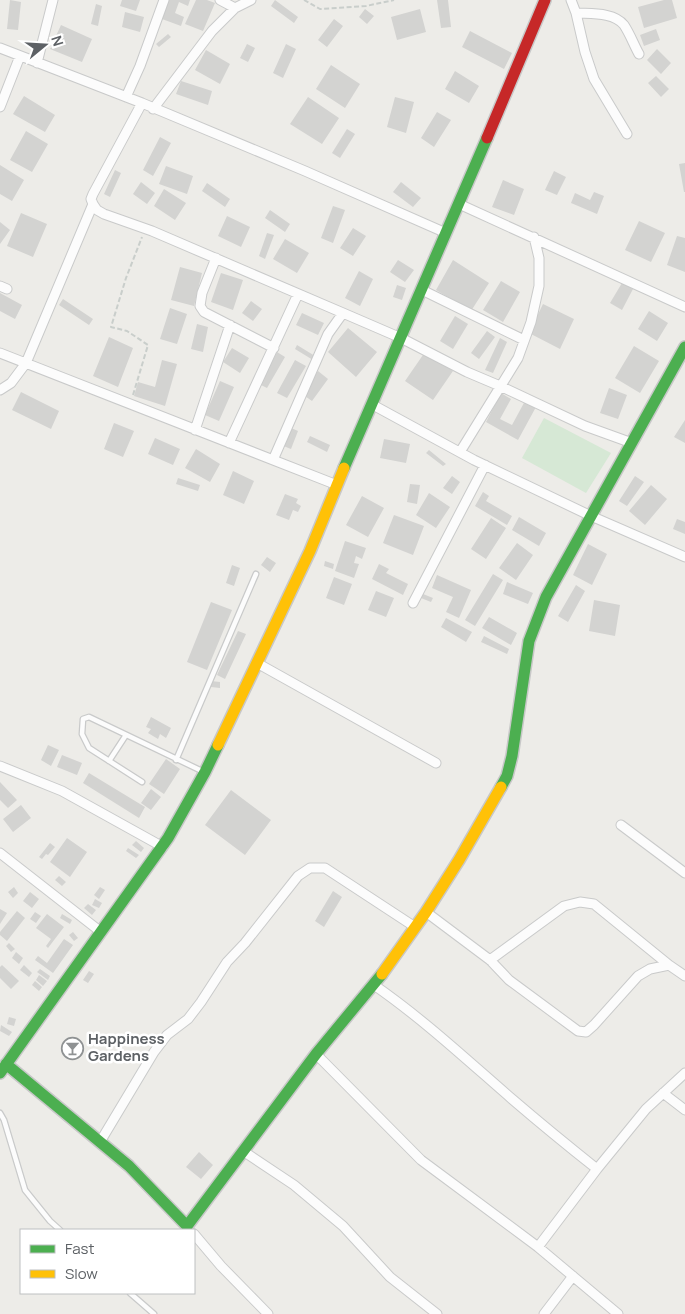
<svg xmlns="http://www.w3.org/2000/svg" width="685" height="1314" font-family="Manrope,sans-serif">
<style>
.green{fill:#d6e8d5}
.building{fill:#d3d3d1}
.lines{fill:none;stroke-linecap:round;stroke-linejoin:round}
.lane-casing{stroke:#c9caca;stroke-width:7}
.street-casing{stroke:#c9caca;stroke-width:11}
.fast-casing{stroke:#c8c8c8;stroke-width:14}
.slow-casing{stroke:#c8c8c8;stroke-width:14}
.jam-casing{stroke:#c8c8c8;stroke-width:14}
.path{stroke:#c9cecb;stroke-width:2;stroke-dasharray:5 2.5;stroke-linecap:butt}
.lane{stroke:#fcfcfc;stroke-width:4.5}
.street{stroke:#fcfcfc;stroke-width:9}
.fast{stroke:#4caf50;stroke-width:11}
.slow{stroke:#ffc107;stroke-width:11}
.jam{stroke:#c62828;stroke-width:11}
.labels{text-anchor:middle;stroke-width:5;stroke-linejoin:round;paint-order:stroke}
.poi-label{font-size:15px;font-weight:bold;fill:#5d6165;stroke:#fff;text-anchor:start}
</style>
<rect width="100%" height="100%" fill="#edece8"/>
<path class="green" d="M544 418 611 453 586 493 522 458Z"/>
<path class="building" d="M10 0 21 2 18 30 7 29Z
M122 0H140L136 11 120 6Z
M169 0H190L188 6 179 2 175 13 184 17 181 26 162 19Z
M196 0H207L215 3 203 31 185 24Z
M275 0 298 17 294 23 271 6Z
M437 0H448L451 27 441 28Z
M664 0H672L677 18 644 28 638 7Z
M96 4 102 6 98 26 91 24Z
M365 9 374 16 367 24 359 17Z
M420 9 426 32 397 40 391 17Z
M125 12 144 17 140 32 122 27Z
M334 19 343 26 327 47 318 40Z
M61 25 92 39 82 62 50 49Z
M656 29 660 40 644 46 640 35Z
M470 31 512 53 504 69 462 47Z
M168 34 171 37 159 47 156 44Z
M247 44 255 48 248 62 240 58Z
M286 44 296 49 283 78 273 73Z
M657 49 671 63 661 74 647 60Z
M206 50 230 64 220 84 195 70Z
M331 65 360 84 345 108 316 89Z
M455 71 479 86 469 103 445 89Z
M656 76 669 89 661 97 648 83Z
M181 81 212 91 208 105 176 94Z
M24 96 55 115 45 132 13 114Z
M308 97 339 118 322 144 290 124Z
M395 97 414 102 406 133 387 127Z
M437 112 451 120 434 147 421 138Z
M347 129 355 134 340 158 332 153Z
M26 131 48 144 32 172 10 160Z
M160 137 171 143 153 176 143 170Z
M685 163V192H684L679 164Z
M0 165 24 180 12 201 0 194Z
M166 166 193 176 187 194 159 184Z
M115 170 121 173 110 197 104 194Z
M554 171 566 177 557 195 545 190Z
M503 180 524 189 514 215 492 207Z
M141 182 155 193 147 204 133 194Z
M401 182 421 198 413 207 393 192Z
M207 183 230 199 225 207 202 191Z
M164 189 186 203 175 220 154 206Z
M594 192 604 196 597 214 571 203 575 193 590 200Z
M333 206 345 210 333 243 321 238Z
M270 210 290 224 285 232 265 218Z
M21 213 47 224 33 257 7 246Z
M227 216 250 227 241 247 218 236Z
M639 221 665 233 651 262 625 250Z
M0 222 10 230 0 244Z
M353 228 366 236 353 256 340 248Z
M267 233 274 235 265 259 259 256Z
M677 236 685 238V272L667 265Z
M285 239 309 253 297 273 273 259Z
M398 260 414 270 405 282 390 272Z
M453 260 489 283 471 311 436 290Z
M180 267 202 273 194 306 171 300Z
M359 271 373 279 360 306 345 298Z
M221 273 243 280 233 310 211 302Z
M501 281 520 292 503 322 483 310Z
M622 283 633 289 622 310 610 303Z
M397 285 406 288 402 300 393 297Z
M0 293 22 305 15 319 0 311Z
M63 299 93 319 89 325 59 305Z
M251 301 262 309 253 321 242 313Z
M543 304 574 319 560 349 529 333Z
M170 308 187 314 177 344 160 339Z
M649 311 668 323 657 341 638 329Z
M302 313 324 323 318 335 296 325Z
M455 316 468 324 453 349 440 341Z
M197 324 208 327 203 352 191 349Z
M348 328 377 352 356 377 328 352Z
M487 331 495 337 479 359 471 353Z
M109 337 133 348 118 387 93 376Z
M500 338 507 342 493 373 485 370Z
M297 345 315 356 313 360 295 349Z
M634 346 659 361 640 393 615 378Z
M232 348 249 358 240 373 223 362Z
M277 352 285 357 267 388 259 384Z
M425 352 453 371 433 400 405 381Z
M162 360 177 364 165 406 134 396 138 382 155 387Z
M295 360 306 366 287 398 277 393Z
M318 371 328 379 312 401 302 394Z
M220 381 234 387 219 421 205 415Z
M609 388 627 395 618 419 600 413Z
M21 392 59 411 51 429 12 410Z
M501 393 511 399 500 419 512 425 525 401 536 407 518 440 486 422Z
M685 420V443L674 437Z
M114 423 134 431 123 457 104 449Z
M289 427 298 431 291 449 281 445Z
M310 436 330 445 327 452 307 442Z
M155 438 180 449 173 465 148 454Z
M384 439 410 444 406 463 380 458Z
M196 449 220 464 210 482 185 468Z
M429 450 446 464 443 466 426 453Z
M233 471 254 481 244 504 223 495Z
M452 476 460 482 452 494 443 488Z
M635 476 644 482 627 506 619 501Z
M178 478 200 485 198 491 176 484Z
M410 484 420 485 417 504 407 502Z
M651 485 667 499 645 525 629 511Z
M483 492 489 496 486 501 512 516 507 525 475 506Z
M429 493 450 507 436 528 416 515Z
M285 494 298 499 296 503 301 506 298 512 293 510 289 520 276 515Z
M362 496 384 508 368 537 346 525Z
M394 515 424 526 413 555 383 543Z
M519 517 546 533 539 546 512 530Z
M491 518 506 528 486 559 471 549Z
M677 519 685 522V534L673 529Z
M345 541 366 548 362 559 356 556 354 563 359 564 354 578 335 571Z
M517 543 533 555 516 580 499 568Z
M588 544 607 554 592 585 573 575Z
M267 557 276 563 270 572 261 565Z
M325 561 334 564 333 569 324 566Z
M379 564 389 569 386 573 408 584 403 595 372 579Z
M232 565 240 568 234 586 226 583Z
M493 574 503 580 475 626 465 620Z
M437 575 471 590 459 618 446 612 453 597 432 588Z
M334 577 352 584 344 605 326 598Z
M507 582 533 593 528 604 503 594Z
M576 585 585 591 568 622 558 616Z
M376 591 394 598 386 617 368 610Z
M423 594 433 598 431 602 421 598Z
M594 600 620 605 615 636 589 631Z
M211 602 232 610 207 670 187 662Z
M489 617 517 633 511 645 482 628Z
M446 618 472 632 466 642 441 627Z
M238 631 246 634 225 679 217 675Z
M484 636 509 649 507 654 481 642Z
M211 681 220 682V688L211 687Z
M151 717 171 728 166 738 160 734 158 739 148 733 151 729 146 727Z
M48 745 59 750 51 766 41 760Z
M62 755 82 763 77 775 57 767Z
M166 759 180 769 164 794 149 784Z
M89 773 145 807 139 818 83 783Z
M0 782 17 800 8 808 0 800Z
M151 789 161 797 151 810 141 803Z
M231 790 271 820 245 855 205 825Z
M21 805 31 818 13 832 3 819Z
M67 838 87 852 70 877 50 862Z
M136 841 144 848 141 852 132 845Z
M50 843 55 847 48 855 46 854 42 859 39 857Z
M128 848 139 855 136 858 126 851Z
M59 876 66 882 62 886 55 880Z
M14 887 18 893 13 898 8 892Z
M100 887 105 890 99 899 94 895Z
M333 891 342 897 324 927 315 921Z
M30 892 39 899 32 908 23 901Z
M95 899 102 903 99 908 92 905Z
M88 904 96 910 92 915 84 908Z
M0 909 7 913 0 924Z
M17 911 25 918 7 941 0 935V932Z
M35 912 41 916 36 923 30 919Z
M47 914 64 927 48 948 46 946 51 939 36 928Z
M62 914 72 920 70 924 60 918Z
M73 932 78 938 74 941 69 935Z
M64 939 73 945 53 973 35 960 38 956 47 963Z
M9 943 15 949 11 952 6 946Z
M16 952 23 958 19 964 12 958Z
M2 965 19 981 11 989 0 978V967Z
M24 965 32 973 29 977 20 970Z
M40 969 50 976 48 980 37 972Z
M89 971 94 974 88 983 83 980Z
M39 975 47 981 43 986 36 980Z
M35 981 42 987 39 991 32 985Z
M9 1017 16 1019 14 1026 7 1024Z
M1 1025 12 1032 9 1036 0 1031Z
M199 1152 213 1165 201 1179 186 1167Z"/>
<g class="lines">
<defs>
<path id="lane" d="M176 760 256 574
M109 761 126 735
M142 782 89 748 82 734 83 719 89 717 204 772
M0 1113 4 1120 25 1190 50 1221 60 1230
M130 1293 154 1314"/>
<path id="street" d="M220 0 235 8
M571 0 576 13 585 52 594 79 627 134
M576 13C591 14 614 12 624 25 630 34 634 45 639 54
M0 48 142 103 305 171 446 233
M37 63 53 0
M126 97 140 66 164 0
M0 107 20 56
M153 109 212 31 235 8 251 0
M93 204 97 210 104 214 152 231 343 313 401 338 467 372 500 386 585 426 632 443
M459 204 685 307
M216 258 202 293 200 306 204 312 274 348
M0 286 7 289
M422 290 524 340
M0 353 337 485
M0 390 11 383 26 363 93 204 91 199 93 194 142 103
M373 405 474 460 591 516 685 557
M195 430 230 325
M229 443 298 294
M460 452 518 358 531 322 539 286V258L534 237
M273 460 328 334 343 313
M413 603 485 465
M257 663 436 763
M0 766 62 791 163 847
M621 825 685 873
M0 853 101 932
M426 912 490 960 509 980 578 1031 586 1032 594 1025 638 976 650 969 669 965 685 976
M490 960 564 906 580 902 594 904 669 965
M374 985C423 1019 467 1060 512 1099 540 1123 568 1146 597 1169
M316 1054 421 1160 538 1247 618 1314
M663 1093 685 1110
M100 1142 154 1052 167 1035 188 1019 201 1002 227 962 245 943 298 876 310 868H325L415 927
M243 1151 294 1185 343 1226 390 1277 437 1314
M194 1234 221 1266 268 1314
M538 1247 597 1169 646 1109 685 1073
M544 1314 573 1276"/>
<path id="fast" d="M344 468 487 138
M501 787 507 776 512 756 529 641 546 597 685 347
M6 1064 129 1166 187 1226 316 1054 382 974
M0 1073 168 838 205 772 218 745"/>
<path id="slow" d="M218 745 310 551 344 468
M382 974 426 912 459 860 501 787"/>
<path id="jam" d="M487 138 545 0"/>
</defs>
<use href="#lane" class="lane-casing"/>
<use href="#street" class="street-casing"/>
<use href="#fast" class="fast-casing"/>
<use href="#slow" class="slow-casing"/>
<use href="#jam" class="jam-casing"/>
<path class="path" d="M304 0 320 9 366 6 394 0
M133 395 148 345 127 331 111 327 126 278 142 237"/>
<use href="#lane" class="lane"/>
<use href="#street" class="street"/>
<use href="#fast" class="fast"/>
<use href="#slow" class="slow"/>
<use href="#jam" class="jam"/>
</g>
<defs>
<symbol id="bar-ring" viewBox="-11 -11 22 22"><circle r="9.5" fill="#fff" stroke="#8f9293" stroke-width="1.5"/><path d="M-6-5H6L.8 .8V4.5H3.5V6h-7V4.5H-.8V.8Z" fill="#8f9293"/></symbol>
</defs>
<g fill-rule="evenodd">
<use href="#bar-ring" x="60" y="1036" width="25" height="25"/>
</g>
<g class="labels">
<g class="poi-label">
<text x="88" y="1044">Happiness<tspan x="88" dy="17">Gardens</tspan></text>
</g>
</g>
<rect x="20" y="1229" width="175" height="65" fill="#ffffff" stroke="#bec0c1"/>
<rect x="30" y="1245" width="25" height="8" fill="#4caf50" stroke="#bec0c1"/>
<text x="65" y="1254" font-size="15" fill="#5d6165">Fast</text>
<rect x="30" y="1270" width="25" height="8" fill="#ffc107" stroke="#bec0c1"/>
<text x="65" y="1279" font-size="15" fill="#5d6165">Slow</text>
<g transform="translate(45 45) rotate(72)" stroke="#ffffff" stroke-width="4" paint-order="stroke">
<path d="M0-4L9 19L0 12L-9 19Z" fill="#5d6165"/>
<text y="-8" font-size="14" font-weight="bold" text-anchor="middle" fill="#5d6165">N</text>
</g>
</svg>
